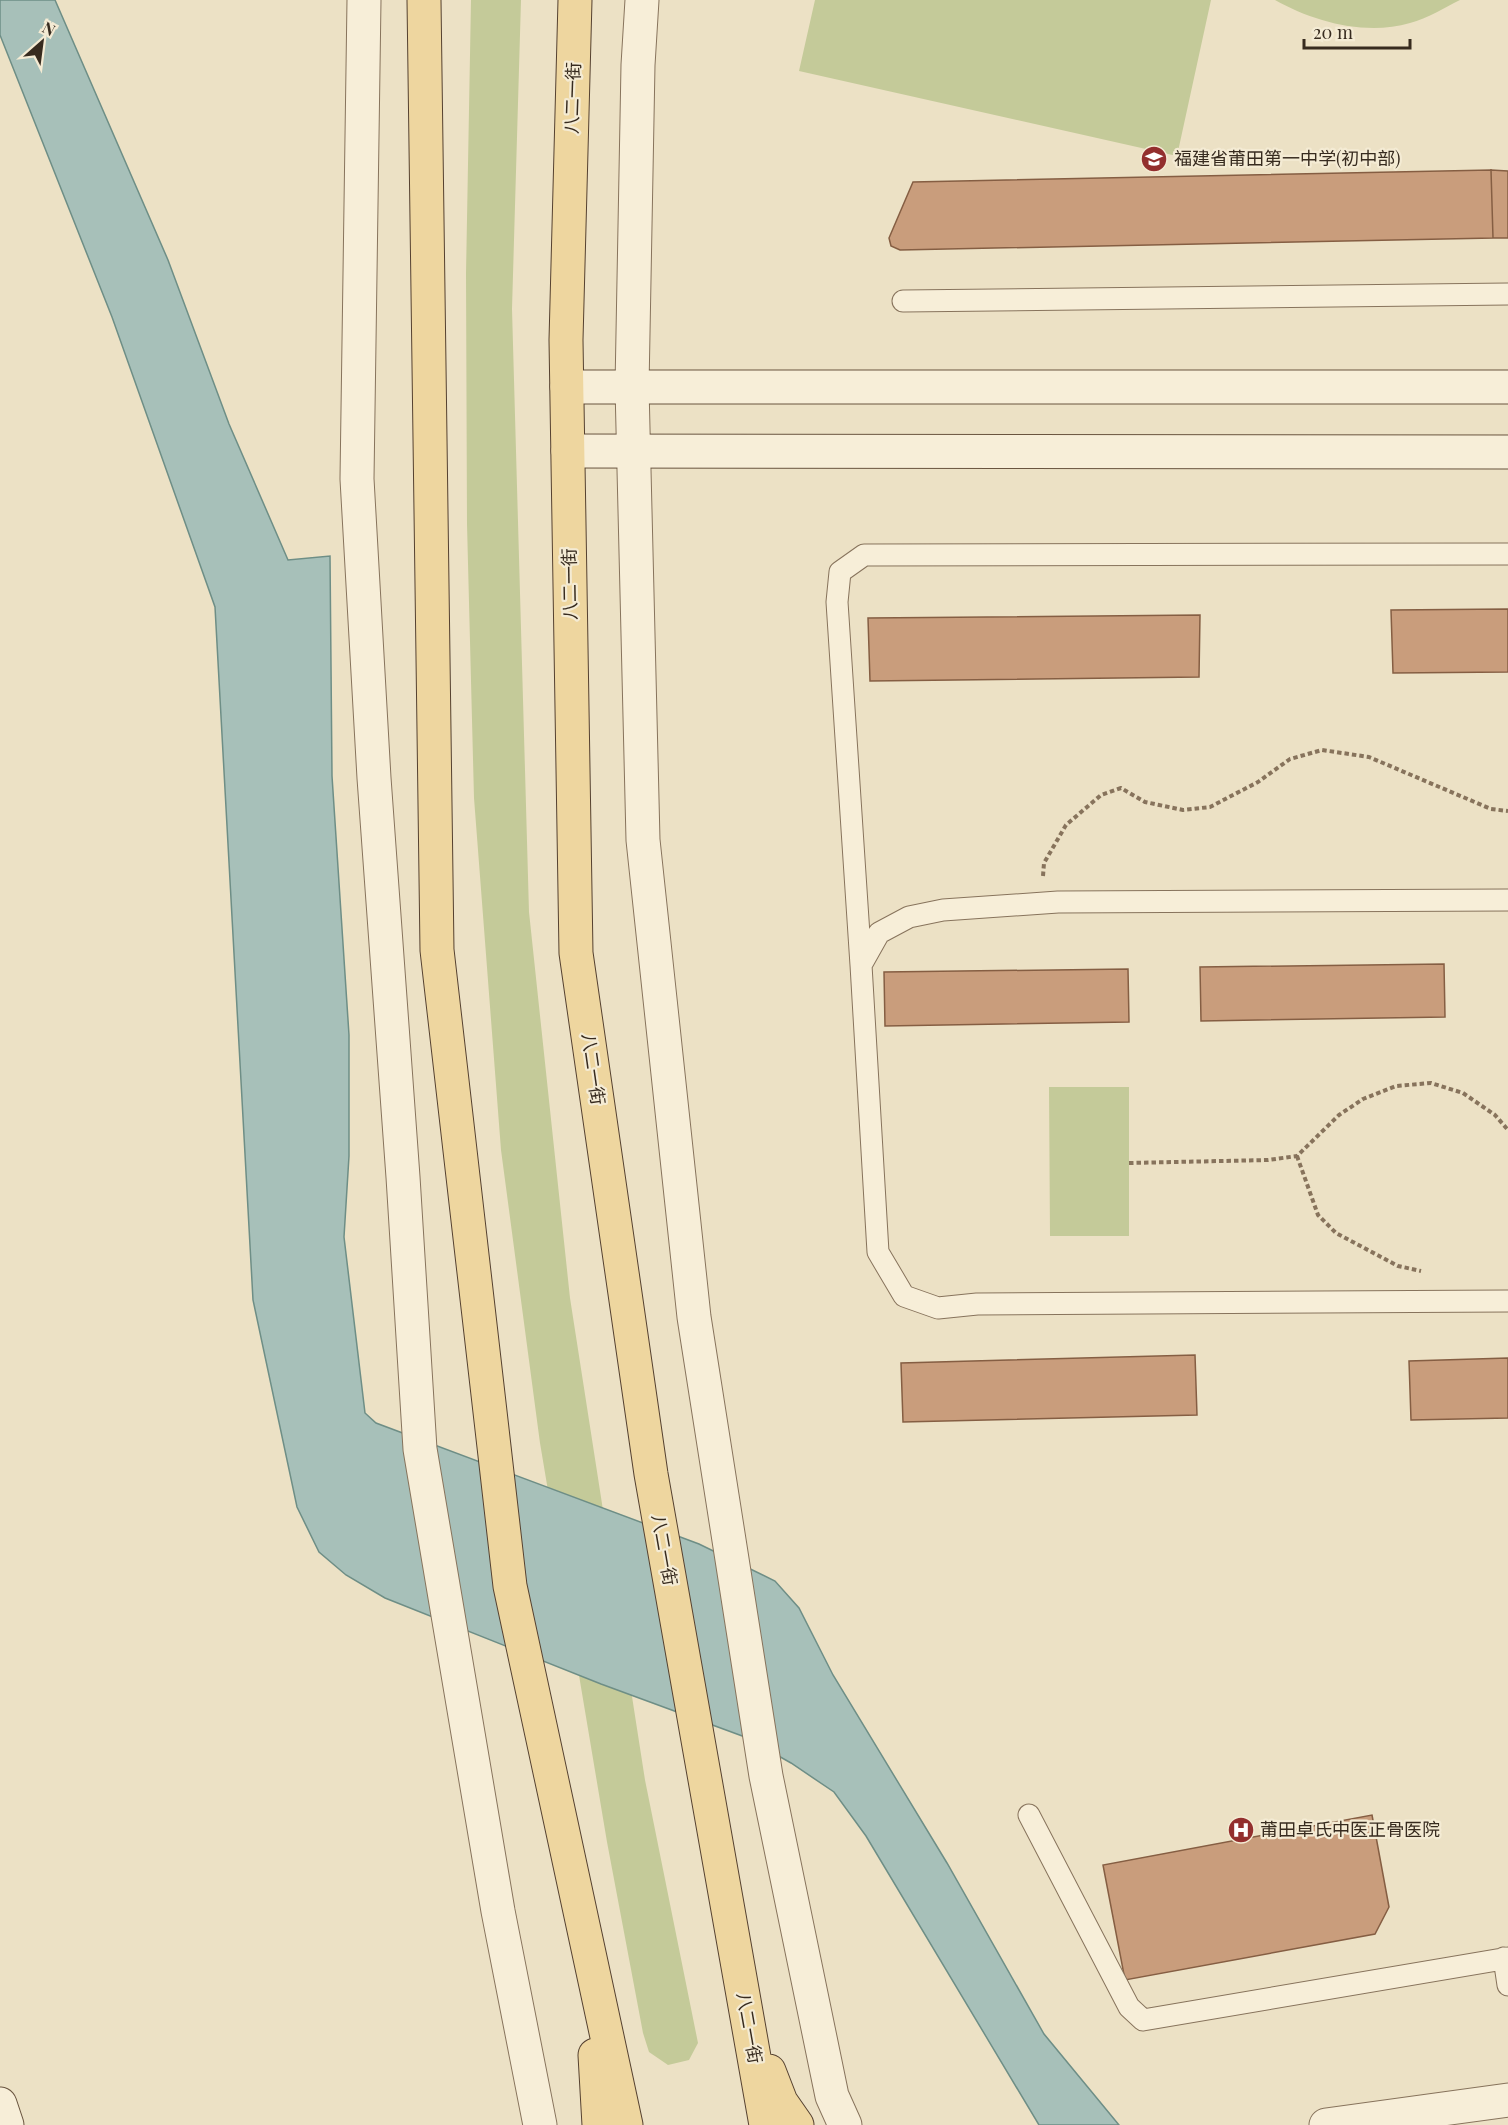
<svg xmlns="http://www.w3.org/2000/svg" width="1508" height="2125" font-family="'Playfair Display','Noto Sans SC',serif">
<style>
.green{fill:#c4ca99}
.water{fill:#a7c0b9;stroke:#6e8e86;stroke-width:1.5}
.building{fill:#c99d7c;stroke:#855e43;stroke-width:1.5}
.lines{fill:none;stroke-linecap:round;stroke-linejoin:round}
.lane-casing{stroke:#87735c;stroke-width:23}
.street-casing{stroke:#87735c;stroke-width:35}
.secondary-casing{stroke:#69543f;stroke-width:35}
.primary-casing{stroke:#554130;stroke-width:35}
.path{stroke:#87735c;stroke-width:4;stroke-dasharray:4.5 3;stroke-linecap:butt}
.lane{stroke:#f7eed8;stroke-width:21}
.street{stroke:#f7eed8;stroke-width:33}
.secondary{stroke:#f7eed8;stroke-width:33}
.primary{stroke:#eed69f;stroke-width:33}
.labels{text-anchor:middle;stroke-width:4.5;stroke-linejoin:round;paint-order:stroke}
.street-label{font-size:18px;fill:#372b1f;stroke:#f4ebd4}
.poi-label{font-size:18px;fill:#372b1f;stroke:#f4ebd4;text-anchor:start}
</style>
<rect width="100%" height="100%" fill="#ece1c5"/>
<path class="green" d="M471 0H521L512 309 529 912 570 1298 645 1780 698 2043 689 2060 668 2065 649 2052 643 2033 607 1842 540 1443 501 1150 474 798 467 524 466 274Z
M815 0H1211L1177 156 799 71Z
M1275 0H1460C1444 8 1428 18 1410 23 1366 36 1314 22 1275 0Z
M1049 1087H1129V1236H1050Z"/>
<path class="water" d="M0 0H55L168 260 229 424 288 560 330 556 332 776 349 1035V1156L344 1237 365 1413 376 1423 699 1544 775 1581 799 1608 833 1675 947 1863 1044 2034 1119 2125H1039L866 1836 834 1792 791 1763 745 1737 601 1684 385 1598 346 1575 319 1552 297 1507 253 1300 215 607 112 317 0 35Z"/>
<path class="building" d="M1491 170 1493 238 900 250 891 246 889 238 913 182Z
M1491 170 1508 171V238H1493Z
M1508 609V672L1393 673 1391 610Z
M1200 615 1199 677 870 681 868 618Z
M1444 964 1445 1017 1201 1021 1200 967Z
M1128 969 1129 1022 885 1026 884 972Z
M1195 1355 1197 1415 903 1422 901 1363Z
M1508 1358V1418L1411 1420 1409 1361Z
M1372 1815 1389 1907 1375 1934 1125 1980 1103 1865Z"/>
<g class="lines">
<defs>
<path id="lane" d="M903 301 1508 294
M1508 900 1058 902 943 910 909 917 879 933 861 965 878 1252 904 1296 938 1308 977 1304 1508 1301
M861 965 837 602 840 572 864 555 1508 554
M1029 1815 1129 2007 1143 2020 1508 1958
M1504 1958 1508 1985"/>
<path id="street" d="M364 0 357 479 374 778 403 1177 420 1449 498 1911 540 2125
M642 0 638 65 632 387 643 840 694 1317 766 1776 832 2096 845 2125
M1326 2125 1508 2100"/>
<path id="secondary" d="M567 387H1508
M568 451 1508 452
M0 2104 7 2125"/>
<path id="primary" d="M424 0 437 950 510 1586 626 2125
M575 0 566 340 576 953 651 1474 766 2125
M595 2055 599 2125
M769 2071 781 2102 797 2125"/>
</defs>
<use href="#lane" class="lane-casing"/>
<use href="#street" class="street-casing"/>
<use href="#secondary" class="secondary-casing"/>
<use href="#primary" class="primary-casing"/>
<path class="path" d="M1043 876 1044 863 1066 825 1101 795 1121 788 1145 802 1183 810 1210 807 1258 782 1290 759 1322 750 1369 757 1491 809 1508 811
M1297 1156 1318 1215 1336 1233 1398 1266 1421 1271
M1129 1163 1268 1160 1297 1156 1339 1115 1363 1099 1396 1086 1431 1083 1463 1093 1495 1115 1508 1130"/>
<use href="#lane" class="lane"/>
<use href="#street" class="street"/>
<use href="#secondary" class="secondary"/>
<use href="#primary" class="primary"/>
</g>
<defs>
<symbol id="school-disc" viewBox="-11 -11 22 22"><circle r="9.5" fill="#932f2e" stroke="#f4ebd4"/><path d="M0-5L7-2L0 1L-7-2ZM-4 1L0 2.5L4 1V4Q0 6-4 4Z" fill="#fff"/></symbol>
<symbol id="hospital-disc" viewBox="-11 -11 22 22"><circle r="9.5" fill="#932f2e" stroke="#f4ebd4"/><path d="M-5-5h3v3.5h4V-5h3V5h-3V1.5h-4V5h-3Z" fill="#fff"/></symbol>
</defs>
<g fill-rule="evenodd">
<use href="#school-disc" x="1139" y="144" width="30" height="30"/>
<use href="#hospital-disc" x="1226" y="1815" width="30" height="30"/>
</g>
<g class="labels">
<g class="street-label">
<text transform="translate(573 98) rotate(-88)" y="6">八二一街</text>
<text transform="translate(570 584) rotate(-91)" y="6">八二一街</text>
<text transform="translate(593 1069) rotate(82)" y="6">八二一街</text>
<text transform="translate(664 1550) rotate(80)" y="6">八二一街</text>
<text transform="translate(749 2028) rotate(80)" y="6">八二一街</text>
</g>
<g class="poi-label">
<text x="1174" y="165">福建省莆田第一中学(初中部)</text>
<text x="1260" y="1836">莆田卓氏中医正骨医院</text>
</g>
</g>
<g transform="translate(42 42) rotate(28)" stroke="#f4ebd4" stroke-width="4.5" paint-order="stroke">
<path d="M0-4.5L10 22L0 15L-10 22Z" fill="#372b1f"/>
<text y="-9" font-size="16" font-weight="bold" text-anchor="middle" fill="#372b1f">N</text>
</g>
<path d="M1304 39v9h106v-9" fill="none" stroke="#372b1f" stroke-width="3"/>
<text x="1313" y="39" font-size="18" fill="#372b1f" stroke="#f4ebd4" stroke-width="4.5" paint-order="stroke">20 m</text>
</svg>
